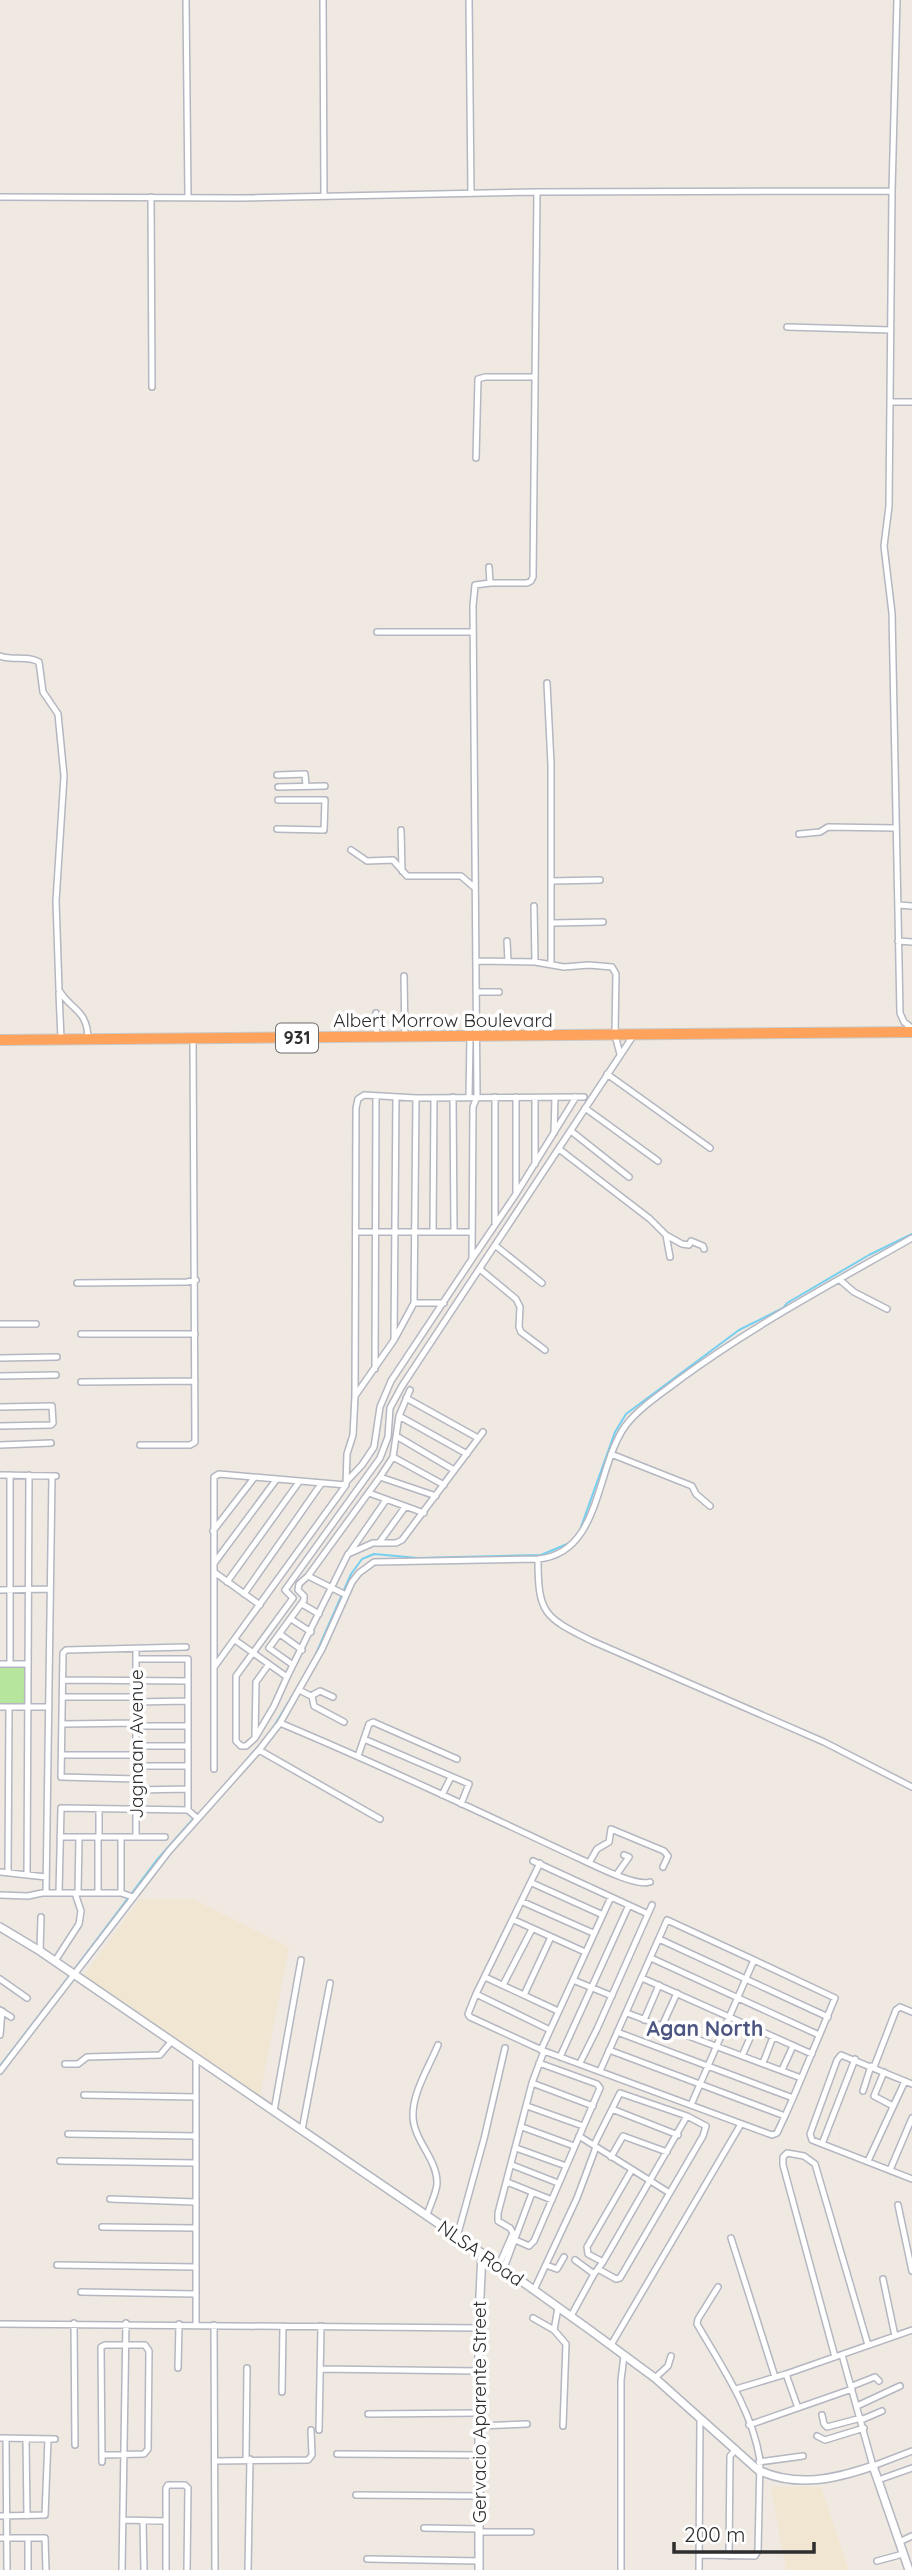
<svg xmlns="http://www.w3.org/2000/svg" width="912" height="2570" font-family="Quicksand,sans-serif">
<style>
.education{fill:#f0e6d1}
.green{fill:#b6e59e}
.lines{fill:none;stroke-linecap:round;stroke-linejoin:round}
.stream{stroke:#75cff0;stroke-width:2}
.street-casing{stroke:#b4b7c1;stroke-width:8}
.secondary-casing{stroke:#b4b7c1;stroke-width:10}
.highway-casing{stroke:#c9c9c9;stroke-width:12}
.street{stroke:#fff;stroke-width:5}
.secondary{stroke:#fff;stroke-width:7}
.highway{stroke:#ffa35c;stroke-width:10}
.labels{text-anchor:middle;stroke-width:7;stroke-linejoin:round;paint-order:stroke}
.shield{fill:#fff;stroke:#6d6d6d;stroke-width:2}
.shield-label{font-size:18px;font-weight:bold;fill:#2e2e2e}
.street-label{font-size:19px;fill:#2e2e2e;stroke:#fff}
.neighbourhood-label{font-size:21px;font-weight:bold;fill:#4d5680;stroke:#fff}
</style>
<rect width="100%" height="100%" fill="#efe9e1"/>
<path class="education" d="M140 1899H193L289 1947 259 2100 82 1978Z
M771 2487H821L849 2570H786Z"/>
<path class="green" d="M0 1667H25V1704H0Z"/>
<g class="lines">
<path class="stream" d="M581 1527 615 1432 626 1414 739 1330 783 1308 787 1303 869 1255 912 1234
M315 1656 351 1574 362 1559 374 1554 418 1558 541 1555 567 1544
M271 1731 297 1688
M248 1758 263 1741
M73 1971 156 1861 193 1819
M0 2066 70 1975"/>
<defs>
<path id="street" d="M186 0 188 198
M323 0 324 196
M469 0 471 193
M897 0 892 191 889 506 884 546 892 613 900 1013 904 1022 912 1028
M0 197 239 198 537 192 892 191
M151 197 152 387
M787 327 891 330
M890 402H912
M476 458 478 379 485 377H535
M490 583H527L531 581 533 577 537 192
M377 632H473
M0 656C14 661 27 655 39 662L43 692 58 714 64 776 56 901 59 990C71 1011 88 1009 88 1040
M547 683 551 764V963
M277 775 305 774 306 786
M278 787 325 786
M277 829 324 830 325 800H278
M401 830 402 871
M799 834 820 832 828 827 896 828
M351 850 367 861 393 860 407 876H461L475 888
M551 881 600 880
M898 905 912 906
M534 906 535 962
M552 923 603 922
M507 941 508 961
M898 941 912 942
M477 961 535 962 564 967 589 965 612 967 616 974 615 1033
M404 976 405 1038
M477 992H499
M59 993 61 1039
M376 1013 377 1038
M616 1039 620 1054
M607 1074 710 1148
M453 1097 454 1232
M469 1097 470 1037
M495 1097V1223
M516 1097V1192
M535 1098V1164
M585 1108 658 1161
M571 1131 629 1177
M554 1133 555 1097
M559 1149 650 1219 666 1235 682 1244 689 1245 691 1241 703 1246 704 1249
M356 1232H472
M433 1232 434 1098
M666 1235 670 1257
M496 1246 542 1283
M472 1259 516 1194 576 1097
M481 1270 516 1299 520 1307 519 1327 521 1332 545 1350
M840 1280 854 1292 887 1309
M77 1283 187 1282 196 1280
M414 1303H444
M0 1324H36
M81 1334H195
M394 1339 396 1097
M0 1358 57 1357
M375 1369 376 1096
M0 1376 56 1375
M81 1382 195 1381
M355 1396 394 1340 414 1303 416 1098
M406 1398 478 1438
M0 1407 52 1406 53 1423 51 1425 0 1426
M399 1416 467 1454
M398 1437 454 1470
M0 1445 51 1443
M140 1445H190L195 1442 193 1039
M611 1454 692 1486 696 1494 710 1506
M393 1457 444 1485
M0 1475 56 1476
M10 1475V1664
M380 1477 436 1496
M346 1482 362 1465 374 1447 380 1407 391 1381 472 1259 473 1107 477 1097 473 606 475 585 490 583 489 567
M369 1493 424 1513
M213 1531 254 1478
M379 1543 405 1507
M350 1552 386 1500
M538 1559C538 1614 544 1617 592 1641L824 1742 912 1787
M215 1562 276 1480
M214 1572 260 1605
M308 1576 346 1595
M227 1582 299 1482
M0 1590 50 1589
M244 1594 321 1484
M302 1604 319 1614
M291 1619 311 1632
M280 1634 302 1650
M235 1640 287 1677 348 1554 373 1543H396L402 1540 483 1432
M136 1659H188V1810
M0 1664H28
M269 1664 256 1682 255 1738 246 1746H241L236 1741V1676L293 1598 285 1590 380 1458 388 1437 390 1408 402 1386 631 1039
M293 1665 269 1648 304 1600V1596L298 1590 299 1584 308 1576 380 1477 393 1457 399 1416 410 1390
M215 1666 346 1485 347 1454 353 1435 355 1396 356 1108 358 1099 364 1095 416 1098 584 1097
M63 1680 188 1681
M299 1690 311 1696 320 1691 333 1697
M312 1696 314 1706 344 1722
M63 1697H137
M137 1702 187 1701
M0 1707H49
M280 1723C380 1765 478 1811 576 1857 592 1864 635 1887 650 1882
M63 1724 137 1723
M137 1726H187
M255 1738 274 1706 287 1677
M364 1739 469 1784 461 1804
M136 1746H188
M259 1750 380 1819
M62 1755H136
M358 1756 369 1724 373 1722 457 1759
M136 1766H188
M214 1769V1477L219 1474 346 1485
M136 1779 61 1777 63 1653 66 1650 186 1647
M136 1790 188 1789
M442 1795 451 1777
M60 1837H165
M98 1837V1893
M99 1837V1809
M136 1837V1650
M533 1861 648 1914
M540 1863 476 1994 468 2014 470 2017 544 2051
M589 1863 597 1849 609 1842 611 1829 664 1851 668 1856 663 1867
M0 1872 46 1877
M8 1873 9 1707
M617 1874 629 1857 624 1855
M27 1875 29 1475
M532 1883 603 1915
M46 1893 52 1476
M59 1893 61 1808 188 1810 197 1818
M78 1893 79 1837
M121 1893V1837
M0 1895 28 1896 42 1893H121L133 1897
M523 1902 593 1933
M514 1920 585 1952
M659 1939 828 2017
M40 1951 41 1917
M651 1958 819 2035
M754 1960 835 1998 793 2098
M55 1961 79 1924 81 1911 75 1893
M485 1977 558 2011
M642 1978 812 2054
M0 1979 27 1998
M573 1980 612 1996
M503 1985 532 1929
M476 1994 550 2030
M524 1995 551 1937
M0 2010 11 2017
M627 2013 801 2078
M644 2020 659 1985
M662 2026 677 1993
M0 2035 2 2011
M541 2050 611 1897
M609 2050 785 2116 793 2098 617 2032
M742 2056 754 2029
M560 2057 629 1905
M196 2058V2324
M580 2063 597 2029 652 1905
M763 2063 773 2037
M65 2064H78L87 2057 160 2055 171 2042
M874 2067 896 2010 900 2007 912 2012
M782 2070 793 2046
M0 2071 169 1851 259 1750 280 1723 322 1649 352 1582 359 1573 374 1562 538 1559C602 1553 595 1467 626 1425 640 1407 661 1394 679 1380 752 1326 833 1283 912 1238
M600 2071 667 1920 754 1960 691 2105
M884 2072 874 2096 893 2106
M532 2083 593 2106
M912 2084 841 2055 837 2060 810 2134 812 2140 912 2179
M863 2091 871 2066
M84 2095 196 2097
M527 2106 583 2126
M612 2109 678 2135
M274 2111 301 1960
M522 2127 574 2146
M302 2130 330 1983
M68 2134 196 2136
M579 2136 668 2192
M822 2144 855 2059
M594 2145 620 2093 687 2116
M516 2148 566 2166
M611 2157 623 2136 667 2152
M60 2161 196 2163
M868 2161 905 2081
M512 2165 558 2183
M890 2170 912 2118
M507 2182 552 2200
M110 2199 195 2202
M898 2205 912 2271
M427 2215C430 2205 436 2194 437 2184 438 2160 414 2141 413 2117 412 2093 429 2067 438 2045
M102 2227 195 2228
M457 2237 484 2139 505 2048
M511 2238 529 2246 534 2241 600 2088 597 2084 539 2063
M731 2238 775 2377
M575 2260 594 2274
M603 2262 588 2254 587 2247 631 2171
M57 2265 196 2267
M499 2265 513 2233 510 2228 498 2221V2213L532 2083 544 2051 772 2135 777 2133 785 2116
M546 2265 557 2269 564 2257
M504 2268 532 2193
M883 2279 895 2336
M534 2290 577 2198 596 2147
M81 2292 195 2294
M571 2316 594 2274 603 2262 687 2116 706 2126 703 2136 620 2278 616 2279 598 2269
M533 2318 554 2330 566 2344 563 2426
M74 2323 75 2445
M0 2324 479 2328
M214 2325 215 2570
M554 2330 558 2308
M611 2345 741 2124
M842 2355 873 2466 912 2451
M835 2357 783 2165V2157L787 2153 804 2156 815 2164 868 2345
M178 2368 179 2324
M320 2369 479 2371
M786 2374 798 2408
M655 2378 668 2366 671 2356
M852 2386 875 2377 879 2381
M736 2389 786 2374 912 2330
M282 2392 283 2326
M857 2406 900 2386
M368 2414 479 2413
M822 2415 824 2424 827 2427 861 2418
M861 2420 882 2411
M749 2425 852 2389
M479 2426 527 2424
M319 2430 321 2326
M817 2436 825 2440 864 2428
M0 2438 55 2439
M6 2438 7 2570
M26 2439 27 2516
M337 2454 480 2455
M246 2459 247 2368
M215 2461 308 2460 312 2455 311 2430
M102 2462 101 2347 105 2345H145L149 2351 148 2449 144 2454 103 2455
M759 2462 803 2456
M878 2480 912 2468
M356 2495 478 2496
M0 2516 45 2515 48 2439
M123 2520 165 2521
M143 2521 144 2570
M424 2528 479 2529
M479 2532H531
M0 2538H45L46 2570
M28 2538V2570
M899 2542 912 2536
M699 2555 755 2556 758 2551 760 2460C752 2410 722 2367 697 2324L698 2319 718 2287
M729 2556 730 2456 736 2449
M367 2559 479 2561
M877 2561 903 2554
M122 2570 126 2323
M166 2570V2488L168 2485H185L188 2488 187 2570
M248 2570 250 2459
M621 2570V2380L624 2356
M699 2570 700 2418"/>
<path id="secondary" d="M0 1927 40 1951 499 2265 590 2330 655 2378 758 2470C797 2488 835 2479 873 2466L909 2570
M479 2570V2317L482 2253"/>
<path id="highway" d="M0 1040 912 1032"/>
</defs>
<use href="#street" class="street-casing"/>
<use href="#secondary" class="secondary-casing"/>
<use href="#highway" class="highway-casing"/>
<use href="#street" class="street"/>
<use href="#secondary" class="secondary"/>
<use href="#highway" class="highway"/>
</g>
<g class="labels">
<rect class="shield" x="276" y="1023.5" width="42" height="29" rx="5"/>
<g class="shield-label">
<text x="297" y="1044">931</text>
</g>
<g class="street-label">
<text x="443" y="1027">Albert Morrow Boulevard</text>
<text transform="translate(136 1744) rotate(-90)" y="7">Jagnaan Avenue</text>
<text transform="translate(481 2253) rotate(35)" y="7">NLSA Road</text>
<text transform="translate(479 2412) rotate(-90)" y="7">Gervacio Aparente Street</text>
</g>
<g class="neighbourhood-label">
<text x="705" y="2036">Agan North</text>
</g>
</g>
<path d="M674 2542v10h140v-10" fill="none" stroke="#2e2e2e" stroke-width="3.5"/>
<text x="684" y="2542" font-size="21" fill="#2e2e2e" stroke="#ffffff" stroke-width="5" paint-order="stroke">200 m</text>
</svg>
